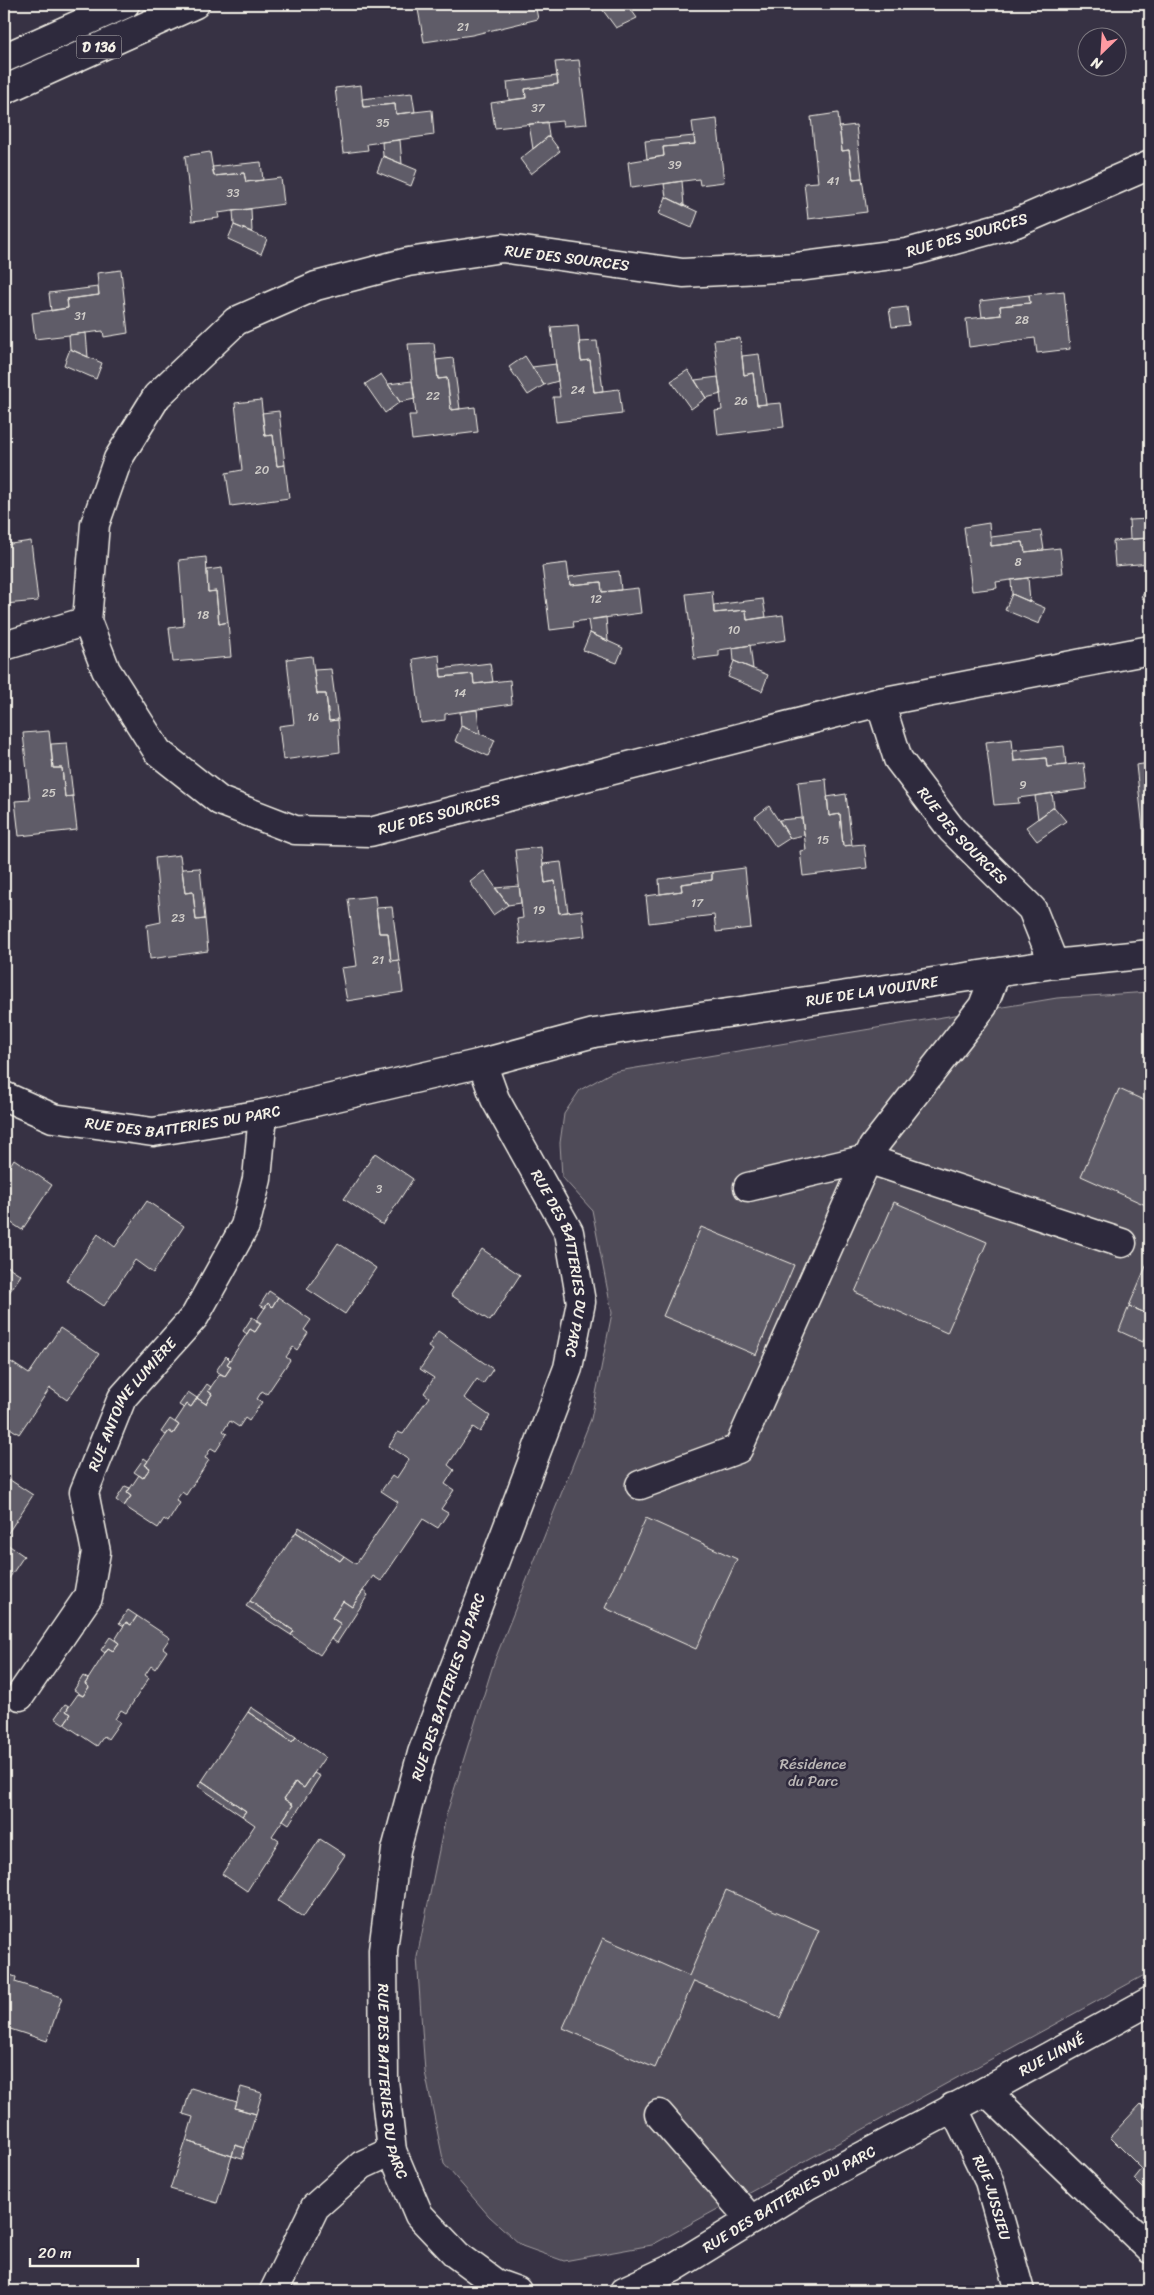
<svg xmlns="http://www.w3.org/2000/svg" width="1154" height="2295" font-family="Sriracha,sans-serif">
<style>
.green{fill:#504b59;stroke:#a29ea0}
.building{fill:#5f5c67;stroke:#f4f1e8}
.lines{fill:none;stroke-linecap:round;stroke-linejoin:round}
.minor-casing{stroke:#f4f1e8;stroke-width:31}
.major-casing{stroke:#f4f1e8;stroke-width:31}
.minor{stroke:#2f2a3d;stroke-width:28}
.major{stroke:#2f2a3d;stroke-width:28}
.labels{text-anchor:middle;stroke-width:5;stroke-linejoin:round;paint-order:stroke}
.number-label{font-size:12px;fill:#cfccc8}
.shield{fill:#2f2a3d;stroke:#b9b5b5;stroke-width:1}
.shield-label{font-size:14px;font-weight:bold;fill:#f4f1e8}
.street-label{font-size:15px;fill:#f4f1e8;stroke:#2f2a3d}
.park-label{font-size:15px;fill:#bbb7b6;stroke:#2f2a3d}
</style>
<rect width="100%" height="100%" fill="#373244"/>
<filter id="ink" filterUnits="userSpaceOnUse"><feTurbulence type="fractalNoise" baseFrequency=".02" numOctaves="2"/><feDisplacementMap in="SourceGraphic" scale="10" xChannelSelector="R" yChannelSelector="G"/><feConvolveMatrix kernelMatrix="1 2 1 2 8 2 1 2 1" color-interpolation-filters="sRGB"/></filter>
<g filter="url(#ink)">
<path class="green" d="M1150 992V1972L652 2245 564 2261 522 2246 489 2216 444 2164 425 2072 417 1957 446 1816 494 1662 591 1419 612 1313 592 1210 562 1177 560 1143 564 1114 580 1090 612 1072 1057 998Z"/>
<path class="building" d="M417 4H535L538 19 472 35 424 42Z
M610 4H627L637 18 616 28 602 9Z
M579 60 587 124 563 126 562 121 495 128 491 103 526 98 525 89 558 84 555 62Z
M557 76 558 84 525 89 526 98 509 100 507 82Z
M361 85 363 107 395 104 396 114 432 110 434 135 367 144 368 150 343 153 335 88Z
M412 93 415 112 396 114 395 104 363 107 362 99Z
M838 113 842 151 849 150 853 179 862 178 867 212 808 219 804 183 818 182 811 117Z
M717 119 724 182 700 185 699 179 631 188 628 162 664 156 663 147 695 144 692 122Z
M547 122 549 136 533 149 529 124Z
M856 125 862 178 853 179 849 150 842 151 839 127Z
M549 136 560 151 531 174 520 159Z
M694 136 695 144 663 147 664 156 647 159 645 141Z
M400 140 402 164 383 156 382 142Z
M210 152 214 176 244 173 246 182 281 178 284 204 218 213 219 218 192 221 185 156Z
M383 156 417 170 411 186 377 172Z
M261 162 263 180 246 182 244 173 214 176 212 167Z
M682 181 684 206 666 197 664 184Z
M666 197 698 212 692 228 659 214Z
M251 209 252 232 234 225 233 211Z
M234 225 267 239 261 254 228 239Z
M121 270 128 333 104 337 103 331 35 339 32 313 68 308 67 299 99 295 97 273Z
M98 287 99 295 67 299 68 308 51 311 49 293Z
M1064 291 1070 349 1037 353 1035 338 969 347 966 319 1001 315 1000 306 1030 303 1029 295Z
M1029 295 1030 303 1000 306 1001 315 982 317 980 301Z
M907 307 909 325 892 327 889 309Z
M578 325 581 361 590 360 594 392 619 389 622 414 556 422 553 397H560L551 327Z
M86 333 88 357 70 349 69 335Z
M740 338 744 375 753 373 757 405 781 403 784 427 718 435 715 411 722 410 714 340Z
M597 341 603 391 594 392 590 360 581 361 579 342Z
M434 343 438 379 447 378 451 410 475 407 478 432 412 440 409 415H416L408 344Z
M70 349 102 363 96 379 64 365Z
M759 354 766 404 757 405 753 373 744 375 742 356Z
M525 356 544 385 528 395 509 367Z
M453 358 460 409 451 410 447 378 438 379 436 360Z
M556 364 558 381 544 385 532 367Z
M688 370 706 398 691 409 671 381Z
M381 374 400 402 385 413 365 384Z
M718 377 721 394 706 398 695 380Z
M412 381 415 399 400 402 388 384Z
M261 400 265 436 273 435 277 466 285 465 289 498 231 506 226 473 242 470 235 403Z
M279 411 285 465 277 466 273 435 265 436 262 413Z
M1150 519V528H1148L1149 538 1130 539 1129 520Z
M989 523 991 546 1023 542 1025 552 1060 548 1063 573 996 582 997 588 972 591 964 527Z
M1148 528H1150V563L1115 566 1113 541 1149 538Z
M1041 531 1044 550 1025 552 1023 542 991 546V537Z
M31 541 38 601 5 604 4 545Z
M206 557 208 592 216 591 219 624 228 622 231 657 173 662 169 628 184 626 179 560Z
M567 563 570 585 601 582 602 592 638 588 641 613 573 622 574 627 550 630 542 566Z
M222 568 228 622 219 624 216 591 208 592 207 570Z
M619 571 621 590 602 592 601 582 570 585 569 577Z
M1028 578 1030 602 1012 594 1011 580Z
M1150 590V609L1141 596Z
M712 591 714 613 746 610 747 620 783 615 786 640 719 650V656L694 659 686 594Z
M1012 594 1045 608 1039 624 1005 610Z
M763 599 766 617 747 620 746 610 714 613V605Z
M606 617 608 641 590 633 588 620Z
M590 633 623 648 617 663 583 650Z
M750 645 753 669 734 661 733 648Z
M439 655 441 677 473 674 474 684 510 680 512 704 445 714V720L421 723 413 659Z
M312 656 317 694H326L329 721 338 720 340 752 283 760 279 726 294 724 287 659Z
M734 661 768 675 762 691 728 677Z
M490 663 493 682 474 684 473 674 441 677 440 669Z
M331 669 338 720 329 721 326 694H317L314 670Z
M477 710 480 734 461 726 460 712Z
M461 726 495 740 488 756 455 741Z
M49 731 53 768H62L65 797 73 796 77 830 19 836 15 801 30 800 23 733Z
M1012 739 1014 761 1046 758 1047 767 1084 763 1087 789 1018 798 1019 803 994 805 986 742Z
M67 743 73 796 65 797 62 768H53L51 744Z
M1064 746 1066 765 1047 767 1046 758 1014 761 1013 751Z
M1150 763V828L1143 829 1136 765Z
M826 779 829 816 840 814 843 846 864 844 867 868 803 876 800 851 806 850 798 782Z
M1052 793 1054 807 1038 819 1035 796Z
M846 794 852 845 843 846 840 814 829 816 827 797Z
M769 806 790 838 776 847 755 817Z
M1054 807 1066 821 1037 841 1026 827Z
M802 818 804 835 790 838 779 820Z
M541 847 545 883 555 881 559 913 582 910 585 936 520 944 517 919 523 918 515 850Z
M180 855 185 893 193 892 196 920 205 919 208 951 150 959 147 925 161 922 155 858Z
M561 862 568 912 559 913 555 881 545 883 543 864Z
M200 868 205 919 196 920 193 892 185 893 182 869Z
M745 868 751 928 716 932 714 915 649 923 646 896 682 891 681 884 712 880V872Z
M484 871 508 905 493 915 470 882Z
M712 872V880L681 884 682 891 660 894 659 879Z
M519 886 521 903 508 905 495 888Z
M375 896 379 933H388L391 961 399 960 403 992 347 1001 341 968 357 966 348 899Z
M392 907 399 960 391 961 388 933H379L376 908Z
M1119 1089 1150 1103V1207L1081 1176Z
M375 1153 413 1179 383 1225 344 1199Z
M14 1159 52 1185 22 1230 4 1218V1175Z
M147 1201 184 1226 153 1273 135 1260 104 1306 66 1281 98 1234 115 1247Z
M894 1202 987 1242 947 1333 855 1292Z
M701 1227 794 1265 756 1355 663 1316Z
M338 1243 376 1268 345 1314 307 1289Z
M482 1249 520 1275 490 1321 451 1295Z
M1150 1257V1315L1129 1306Z
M4 1264 21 1275 4 1300Z
M269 1291 278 1297 272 1307 268 1303 265 1308 260 1305Z
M278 1297 311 1320 304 1330 308 1333 297 1350 293 1347 286 1357 290 1360 267 1394 262 1391 257 1399 262 1402 249 1421 245 1418 239 1427 230 1421 223 1431 227 1434 216 1451 211 1448 205 1458 209 1460 186 1495 182 1492 176 1500 180 1503 168 1522 164 1519 158 1528 124 1506 131 1496 127 1493 139 1475 143 1478 150 1468 145 1465 169 1431 173 1434 179 1425 175 1422 187 1404 191 1407 197 1398 206 1404 212 1394 208 1391 220 1374 225 1376 231 1367 227 1364 230 1360 250 1329 255 1332 261 1323 256 1321 268 1303 272 1307Z
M1129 1306 1150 1315V1325L1143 1342 1119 1331Z
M252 1317 261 1323 255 1332 250 1329 247 1334 243 1331Z
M60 1328 99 1354 67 1400 50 1388 19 1434 4 1424V1373L11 1362 29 1374Z
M438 1331 493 1369 483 1384 477 1379 464 1398 490 1416 480 1432 473 1427 448 1465 454 1470 445 1484 454 1490 441 1509 448 1513 438 1528 423 1519 381 1581 373 1576 352 1607 343 1601 332 1618 341 1624 320 1655 291 1635 294 1631 250 1601 296 1532 340 1561 344 1556 356 1564 398 1502 381 1491 392 1476 396 1479 409 1459 389 1446 398 1432 403 1434 429 1397 424 1393 434 1378 420 1369 433 1350 428 1347Z
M226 1356 230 1360 227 1364 231 1367 225 1376 216 1371Z
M207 1384 211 1387 208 1391 212 1394 206 1404 197 1398Z
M188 1392 197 1398 191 1407 187 1404 184 1408 179 1405Z
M170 1419 179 1425 173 1434 169 1431 166 1435 161 1432Z
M144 1458 148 1461 145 1465 150 1468 143 1478 134 1472Z
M4 1476 33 1495 4 1539Z
M125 1486 130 1488 127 1493 131 1496 124 1506 116 1500Z
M646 1518 737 1559 696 1649 605 1608Z
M299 1527 344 1556 340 1561 296 1532Z
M4 1542 24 1556 4 1586Z
M363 1591 368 1595 337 1643 331 1639 341 1624 332 1618 343 1601 352 1607Z
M250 1601 294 1631 291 1635 246 1606Z
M128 1610 137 1616 131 1625 126 1622 124 1626 119 1623Z
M137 1616 170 1638 163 1648 167 1651 155 1669 151 1666 145 1675 149 1678 126 1713 121 1710 115 1719 120 1722 108 1739 104 1736 97 1746 64 1724 71 1714 66 1711 78 1694 83 1696 89 1687 85 1684 108 1648 113 1651 119 1643 115 1640 126 1622 131 1625Z
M110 1637 119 1643 113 1651 108 1648 105 1653 101 1650Z
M83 1676 88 1679 85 1684 89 1687 83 1696 74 1690Z
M65 1704 69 1706 66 1711 71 1714 64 1724 55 1718Z
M251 1707 296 1737 292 1742 248 1712Z
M248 1712 292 1742 296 1737 325 1757 304 1788 295 1782 284 1799 293 1805 272 1836 279 1841 247 1891 222 1874 255 1825 242 1816 246 1811 202 1781Z
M314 1773 320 1776 289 1824 283 1820 293 1805 284 1799 295 1782 304 1788Z
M202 1781 246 1811 242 1816 198 1786Z
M320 1839 345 1855 303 1917 278 1901Z
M726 1890 819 1930 780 2018 694 1981 655 2068 563 2028 603 1938 689 1976Z
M4 1973 16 1977 15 1982 62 1997 47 2041 4 2027Z
M241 2087 262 2093 256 2114 235 2108Z
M191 2088 237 2102 235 2108 256 2114 245 2148 235 2145 232 2156 186 2141 193 2117 183 2114Z
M1141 2104 1150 2113V2182L1144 2189 1134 2179 1142 2169 1110 2137Z
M186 2141 232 2156 217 2203 170 2189Z
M235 2145 245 2148 242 2159 232 2156Z"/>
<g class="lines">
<defs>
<g id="minor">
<path id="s1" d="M1150 165 1016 223 907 253 797 267 683 273 502 248 408 262 316 286 236 321 157 396 118 459 95 524 87 621 106 670 158 752 220 801 295 830 370 832 880 702 1150 650"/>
<path d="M4 646 87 621"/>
<path id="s2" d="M880 702 898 759 952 830 1032 909 1054 964"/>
<path id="s3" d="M482 1063 495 1099 569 1232 581 1302 568 1368 422 1753 396 1850 383 1950 384 2080 392 2151 419 2215 457 2255 495 2283 517 2291"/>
<path id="s4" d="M4 1096 53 1118 153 1132 263 1114 482 1063 594 1033 1054 964 1150 954"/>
<path d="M748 1187 867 1159 1122 1243"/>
<path d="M640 1485 738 1449 873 1147 983 1006 996 973"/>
<path id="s5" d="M20 1696 88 1597 96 1552 84 1492 122 1398 195 1316 245 1226 257 1179 263 1114"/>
<path d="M986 2091 1150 2249"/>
<path id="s6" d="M953 2107 989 2181 1020 2291"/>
<path d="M659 2114 751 2220"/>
<path d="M274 2291 315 2207 362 2165 392 2151"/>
<path id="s7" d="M624 2291 673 2268 808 2185 986 2091 1150 2001"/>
</g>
<path id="major" d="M4 58 125 4
M4 90 195 4"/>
</defs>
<use href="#minor" class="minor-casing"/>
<use href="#major" class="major-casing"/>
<use href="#minor" class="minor"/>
<use href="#major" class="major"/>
</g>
</g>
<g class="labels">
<g class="number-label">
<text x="463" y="31">21</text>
<text x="538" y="112">37</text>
<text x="383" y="127">35</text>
<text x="675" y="169">39</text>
<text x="833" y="185">41</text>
<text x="233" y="197">33</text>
<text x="80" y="320">31</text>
<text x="1022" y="324">28</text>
<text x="578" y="394">24</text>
<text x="433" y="400">22</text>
<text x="741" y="405">26</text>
<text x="262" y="474">20</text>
<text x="1018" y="566">8</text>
<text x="596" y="603">12</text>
<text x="203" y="619">18</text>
<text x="734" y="634">10</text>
<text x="460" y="697">14</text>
<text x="313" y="721">16</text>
<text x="1023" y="789">9</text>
<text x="49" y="797">25</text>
<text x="823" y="844">15</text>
<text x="697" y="907">17</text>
<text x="539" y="914">19</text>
<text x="178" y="922">23</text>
<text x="378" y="964">21</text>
<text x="379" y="1193">3</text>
</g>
<rect class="shield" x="76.5" y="35.5" width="45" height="23" rx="4"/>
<g class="shield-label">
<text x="99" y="52">D 136</text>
</g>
<g class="street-label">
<text transform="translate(967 235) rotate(-16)" y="5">RUE DES SOURCES</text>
<text transform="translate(567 258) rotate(7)" y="5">RUE DES SOURCES</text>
<text dy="5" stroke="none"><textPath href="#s1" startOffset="1749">RUE DES SOURCES</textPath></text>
<text dy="5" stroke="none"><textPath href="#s2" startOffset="160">RUE DES SOURCES</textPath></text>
<text dy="5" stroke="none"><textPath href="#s4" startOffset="888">RUE DE LA VOUIVRE</textPath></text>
<text dy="5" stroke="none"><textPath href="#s4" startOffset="185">RUE DES BATTERIES DU PARC</textPath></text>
<text dy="5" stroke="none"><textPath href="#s3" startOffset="219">RUE DES BATTERIES DU PARC</textPath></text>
<text dy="5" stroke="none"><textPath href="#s5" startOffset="328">RUE ANTOINE LUMIÈRE</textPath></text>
<text transform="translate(448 1687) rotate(-71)" y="5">RUE DES BATTERIES DU PARC</text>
<text dy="5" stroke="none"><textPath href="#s7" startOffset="489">RUE LINNÉ</textPath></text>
<text dy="5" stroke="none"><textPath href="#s3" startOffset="1074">RUE DES BATTERIES DU PARC</textPath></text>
<text dy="5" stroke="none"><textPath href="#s6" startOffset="99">RUE JUSSIEU</textPath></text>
<text dy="5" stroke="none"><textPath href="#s7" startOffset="189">RUE DES BATTERIES DU PARC</textPath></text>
</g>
<g class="park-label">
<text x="813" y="1769">Résidence<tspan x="813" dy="17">du Parc</tspan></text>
</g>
</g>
<rect width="1154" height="2295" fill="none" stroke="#2f2a3d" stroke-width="20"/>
<rect x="10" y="10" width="1134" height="2275" fill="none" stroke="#f4f1e8" stroke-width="2" filter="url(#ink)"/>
<g transform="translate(1102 52) rotate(205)"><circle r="24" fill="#2f2a3d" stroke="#7e7a81"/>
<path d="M0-4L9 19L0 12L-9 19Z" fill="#ff9aa2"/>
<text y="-8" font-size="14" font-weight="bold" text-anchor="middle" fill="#f4f1e8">N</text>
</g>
<path d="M30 2258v8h108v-8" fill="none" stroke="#f4f1e8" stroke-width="2.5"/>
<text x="38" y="2258" font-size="15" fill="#f4f1e8" stroke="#2f2a3d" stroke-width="4" paint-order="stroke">20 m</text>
</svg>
